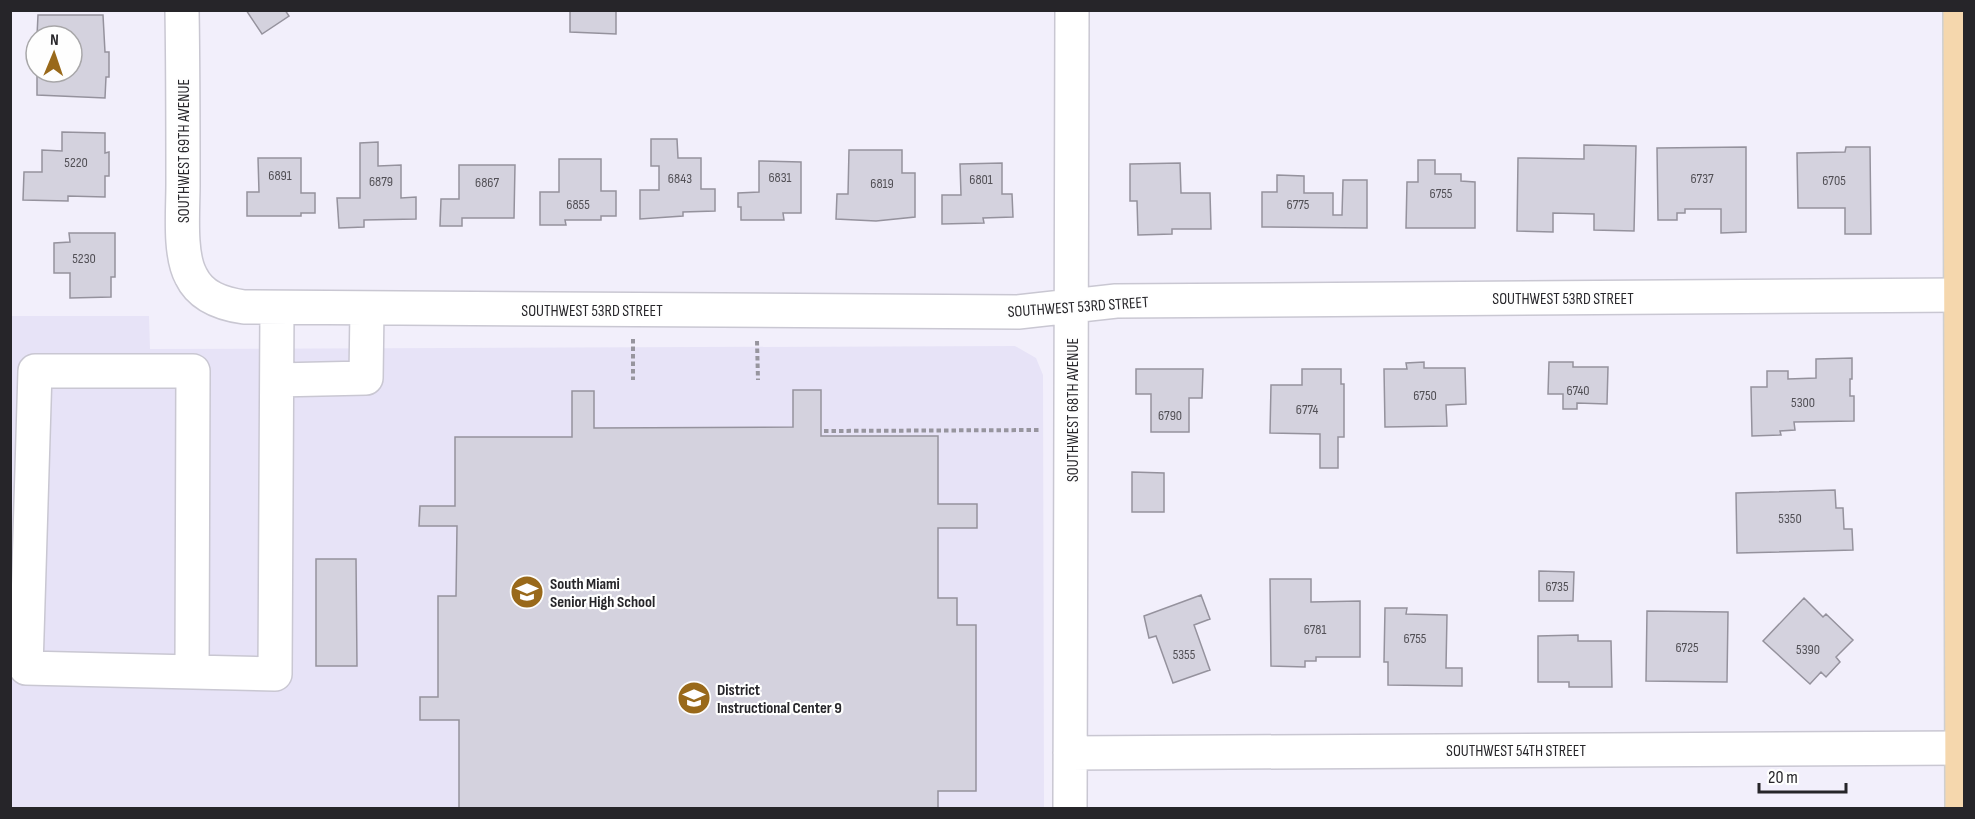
<svg xmlns="http://www.w3.org/2000/svg" width="1975" height="819" font-family="'Sofia Sans Condensed',sans-serif">
<style>
.built{fill:#e7e3f7}
.building{fill:#d4d2de;stroke:#95929d;stroke-width:1.5}
.lines{fill:none;stroke-linecap:round;stroke-linejoin:round}
.minor-casing{stroke:#c9c7d2;stroke-width:36}
.major-casing{stroke:#cfcfd0;stroke-width:36}
.path{stroke:#97959e;stroke-width:4;stroke-dasharray:4.5 3;stroke-linecap:butt}
.minor{stroke:#fff;stroke-width:33}
.major{stroke:#f5d7ad;stroke-width:33}
.labels{text-anchor:middle;stroke-width:4.5;stroke-linejoin:round;paint-order:stroke}
.number-label{font-size:14px;fill:#525056}
.street-label{font-size:16px;fill:#262529;stroke:#fefefe}
.poi-label{font-size:16px;font-weight:bold;fill:#262529;stroke:#fefefe;text-anchor:start}
</style>
<rect width="100%" height="100%" fill="#f2effb"/>
<path class="built" d="M10 316H149L150 349 1015 346 1036 358 1043 375 1044 808H11Z"/>
<path class="building" d="M246 10H285L289 16 262 34Z
M570 10H616V34L570 32Z
M38 15H103L105 52H109V77H106L105 98 37 95V72H72V36H37Z
M62 132 105 133V153L109 152V176H105V197L68 196V201L23 200 24 172H42V150L62 151Z
M651 139H677L678 158H701V189H715V211L683 212V216L640 219V190H659V166H651Z
M378 142V166L401 165V198L416 197V219L364 220V227L339 228 337 198H360V143Z
M1584 145 1636 146 1634 231 1594 230V214L1553 213V232L1517 231 1518 158 1584 159Z
M1746 147V232L1721 233V209H1685V213H1677V220H1658L1657 148Z
M1846 147H1870L1871 234H1845V208H1798L1797 153 1845 152Z
M849 150H902V173H915V217L876 221 836 219 837 194H848Z
M258 158H301V193H315V213H301V216H247V192H259Z
M559 159H601V191H616V216H601V220H565L566 225H540V192H559Z
M1418 160H1435V174H1461V181L1475 182V228H1406L1407 182H1418Z
M759 161 801 162V213H783L784 220H741V207H738V193L759 192Z
M1002 163V194H1012L1013 217 983 218 984 223 942 224V195H961L960 164Z
M1180 163 1181 193H1210L1211 229H1172V234L1138 235 1137 201H1130V164Z
M459 165H515L514 218H462V226H440L441 199H459Z
M1277 175 1304 176V193H1333V215H1342L1343 180H1367V228L1262 227V192H1277Z
M69 233H115V277H111V297L70 298V273H54V243L70 242Z
M1852 358V379H1850V396H1854V421L1794 422 1795 430 1780 431 1781 435 1752 436 1751 387H1767V371H1788V379L1816 378V359Z
M1424 362V368H1465L1466 404 1446 405 1447 426 1385 427 1384 369H1407L1406 363Z
M1549 362H1573V367H1608L1607 404 1577 403V409H1563V394H1548Z
M1136 369H1203L1202 398H1189V432H1151V394H1136Z
M1302 369H1341V384H1344V437H1338V468H1320V434L1270 433 1271 385H1302Z
M793 390H821V436H938V504H977V528H938V598H957V625H976V791H938V808H459V720H420V697H438V596H456L457 526H419L420 506H455V437H572V391H594V428L793 427Z
M1132 472 1164 473V512H1132Z
M1835 490 1836 508H1843L1844 529H1852L1853 550 1737 553 1736 493Z
M316 559H356L357 666H316Z
M1539 571 1574 572 1573 601H1539Z
M1270 579H1311V602L1360 601V657H1316V661H1305V667L1271 666Z
M1201 595 1210 619 1194 625 1210 670 1173 683 1156 636 1149 638 1144 616Z
M1804 598 1823 617 1826 614 1853 640 1836 657 1840 662 1826 677 1821 672 1810 684 1763 641Z
M1385 608H1407L1406 614 1447 615 1446 668H1462V686L1388 685V662H1384Z
M1647 611 1728 612 1727 682 1646 681Z
M1578 635V641H1611L1612 687H1569V682H1538V636Z"/>
<g class="lines">
<defs>
<path id="minor" d="M182 10C183 69 183 127 183 185 183 211 179 254 191 276 201 297 222 304 244 307L1018 312 1116 301 1961 295
M277 380 366 378 367 309
M192 672 193 371H35L26 668C109 670 192 672 275 674L277 308
M1070 753 1961 748
M1070 808 1072 10"/>
<path id="major" d="M1960 10 1962 808"/>
</defs>
<use href="#minor" class="minor-casing"/>
<use href="#major" class="major-casing"/>
<path class="path" d="M633 339V380
M757 341 758 380
M824 431 1039 430"/>
<use href="#minor" class="minor"/>
<use href="#major" class="major"/>
</g>
<defs>
<symbol id="school-disc" viewBox="-11 -11 22 22"><circle r="9.5" fill="#99691a" stroke="#fefefe"/><path d="M0-5L7-2L0 1L-7-2ZM-4 1L0 2.5L4 1V4Q0 6-4 4Z" fill="#fff"/></symbol>
</defs>
<g fill-rule="evenodd">
<use href="#school-disc" x="508" y="573" width="38" height="38"/>
<use href="#school-disc" x="675" y="679" width="38" height="38"/>
</g>
<g class="labels">
<g class="number-label">
<text x="76" y="167">5220</text>
<text x="280" y="180">6891</text>
<text x="780" y="182">6831</text>
<text x="680" y="183">6843</text>
<text x="1702" y="183">6737</text>
<text x="981" y="184">6801</text>
<text x="1834" y="185">6705</text>
<text x="381" y="186">6879</text>
<text x="487" y="187">6867</text>
<text x="882" y="188">6819</text>
<text x="1441" y="198">6755</text>
<text x="578" y="209">6855</text>
<text x="1298" y="209">6775</text>
<text x="84" y="263">5230</text>
<text x="1578" y="395">6740</text>
<text x="1425" y="400">6750</text>
<text x="1803" y="407">5300</text>
<text x="1307" y="414">6774</text>
<text x="1170" y="420">6790</text>
<text x="1790" y="523">5350</text>
<text x="1557" y="591">6735</text>
<text x="1315" y="634">6781</text>
<text x="1415" y="643">6755</text>
<text x="1687" y="652">6725</text>
<text x="1808" y="654">5390</text>
<text x="1184" y="659">5355</text>
</g>
<g class="street-label">
<text transform="translate(183 151) rotate(-90)" y="6">SOUTHWEST 69TH AVENUE</text>
<text x="1563" y="304">SOUTHWEST 53RD STREET</text>
<text transform="translate(1078 306) rotate(-4)" y="6">SOUTHWEST 53RD STREET</text>
<text x="592" y="316">SOUTHWEST 53RD STREET</text>
<text transform="translate(1072 410) rotate(-90)" y="6">SOUTHWEST 68TH AVENUE</text>
<text x="1516" y="756">SOUTHWEST 54TH STREET</text>
</g>
<g class="poi-label">
<text x="550" y="589">South Miami<tspan x="550" dy="18">Senior High School</tspan></text>
<text x="717" y="695">District<tspan x="717" dy="18">Instructional Center 9</tspan></text>
</g>
</g>
<rect width="1975" height="819" fill="none" stroke="#262529" stroke-width="24"/>
<g transform="translate(54 54) rotate(2)"><circle r="28" fill="#fefefe" stroke="#a8a7a9" stroke-width="1.5"/>
<path d="M0-4.5L10 22L0 15L-10 22Z" fill="#99691a"/>
<text y="-9" font-size="16" font-weight="bold" text-anchor="middle" fill="#262529">N</text>
</g>
<path d="M1759 783v9h87v-9" fill="none" stroke="#262529" stroke-width="3"/>
<text x="1768" y="783" font-size="18" fill="#262529" stroke="#fefefe" stroke-width="4.5" paint-order="stroke">20 m</text>
</svg>
